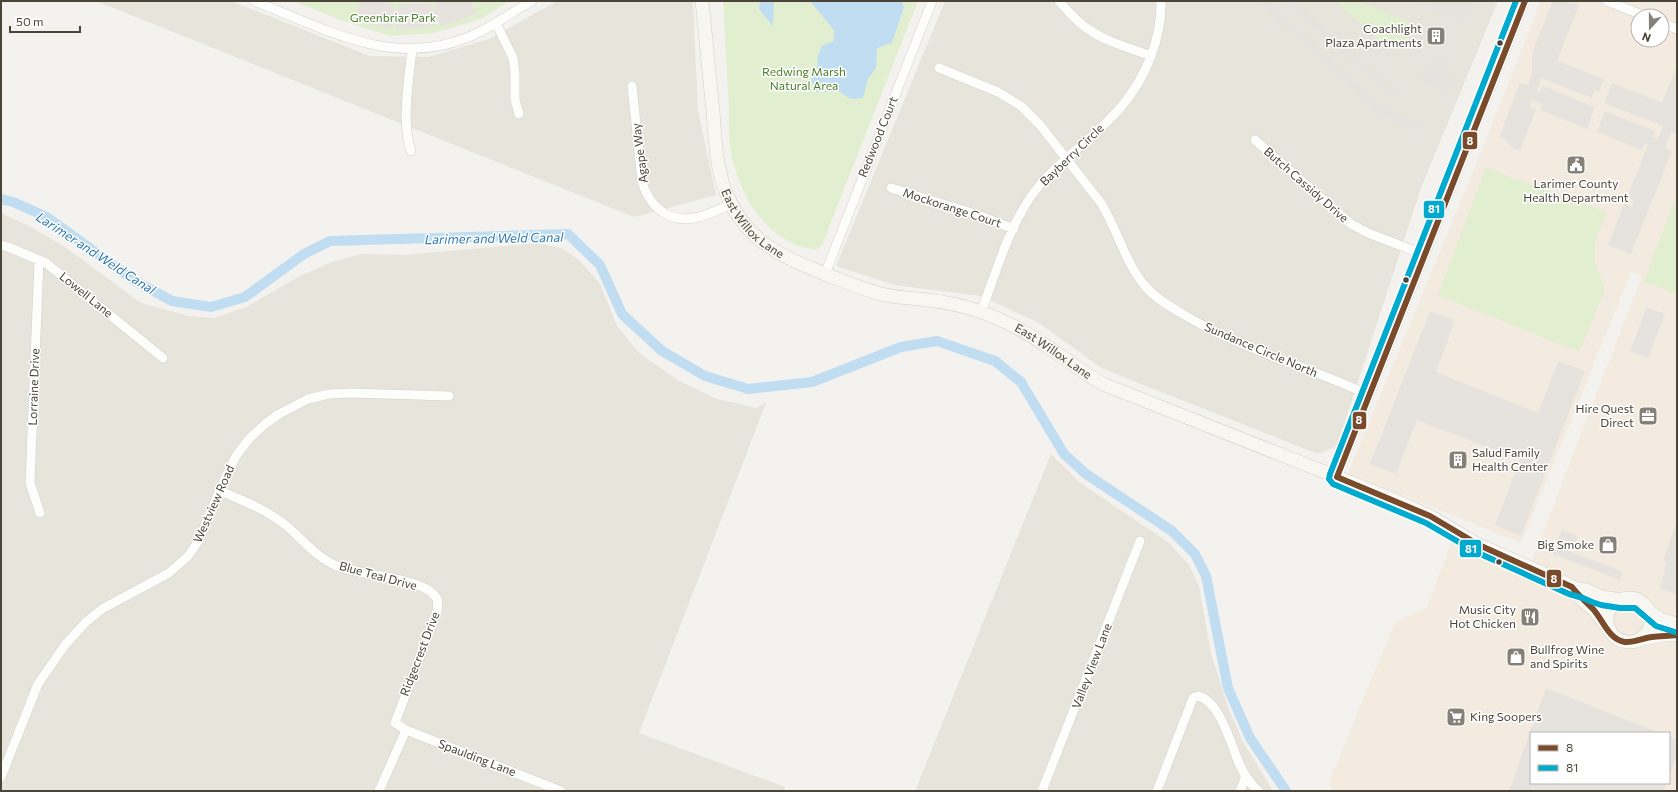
<svg xmlns="http://www.w3.org/2000/svg" width="1678" height="792" font-family="Commissioner,sans-serif">
<style>
.residential{fill:#e7e4dc}
.commercial{fill:#f3ebdf;fill-rule:evenodd}
.green{fill:#e1eecf}
.parking{fill:#e6e3df}
.water{fill:#c0ddf1}
.lines{fill:none;stroke-linecap:round;stroke-linejoin:round}
.canal{stroke:#c0ddf1;stroke-width:10}
.street-casing{stroke:#d2d0cb;stroke-width:10}
.secondary-casing{stroke:#d3cfc5;stroke-width:14}
.street{stroke:#fdfdfc;stroke-width:9}
.secondary{stroke:#f7f6f1;stroke-width:13}
.bus-1-casing{stroke:#fff;stroke-width:9}
.bus-2-casing{stroke:#fff;stroke-width:9}
.bus-1{stroke:#7a4b2a;stroke-width:6}
.bus-2{stroke:#00a9ce;stroke-width:6}
.bus-dot{fill:#4b4439;stroke:#fff;stroke-width:1.5}
.labels{text-anchor:middle;stroke-width:3;stroke-linejoin:round;paint-order:stroke}
.park-label{font-size:12px;fill:#4a7f2a;stroke:#fff}
.poi-label{font-size:12px;fill:#4b4439;stroke:#fff;text-anchor:end}
.street-label{font-size:12px;fill:#4b4439;stroke:#fff}
.water-label{font-size:13px;font-style:italic;fill:#2e7ab2;stroke:#fff}
.line-badge{stroke:#fff;stroke-width:1.5}
.badge-label{font-size:11px;text-anchor:middle;font-weight:bold;fill:#fff}
</style>
<rect width="100%" height="100%" fill="#f4f2ee"/>
<path class="residential" d="M96 1H231L370 56 428 57 489 39 557 1H693L698 111 716 195 634 217Z
M945 1H1498L1421 188 1337 446 1318 454 1118 375 1100 367 1039 323 981 296 894 285 836 266Z
M1 213 29 226 65 247 141 303 189 316 215 318 246 307 298 277 332 262 361 254 406 255 539 243 563 249 579 260 600 284 617 326 639 353 679 381 717 399 756 408 766 403 639 733 785 787 784 791H1Z
M1051 454 1079 482 1168 542 1189 565 1199 586 1211 653 1228 707 1243 742 1273 791H915Z"/>
<path class="commercial" d="M1541 1H1677V791H1333L1329 782 1395 622 1427 607 1451 543 1525 579 1642 276 1631 272 1521 543 1348 473 1480 155ZM1638 16H1662V40H1638ZM1531 733H1669V783H1531Z"/>
<path class="green" d="M293 1H509L481 19 434 33 390 36 340 20Z
M723 1H918L822 245 816 250C770 245 741 199 732 157 728 142 729 124 729 108 727 72 725 37 723 1Z
M1337 1H1361L1362 3 1412 23 1401 51 1379 41 1342 7Z
M1486 168 1607 212 1595 242V264L1605 289 1579 352 1438 295Z
M1677 194V294L1644 282Z"/>
<path class="parking" d="M361 1H379L394 4V9L397 11 399 4 431 3 432 8 434 9 436 7 435 2 438 1H471L477 13 455 22 440 26 439 20 437 19 435 21 436 27 396 29V22L393 23 392 29 354 20Z
M1257 1H1268L1383 107 1424 124 1420 132 1380 115Z
M1294 1 1397 92 1392 97 1289 6Z
M1413 1H1473L1465 21Z
M1553 1H1569L1579 5 1557 61 1604 79 1599 92 1595 90 1592 98 1541 78 1537 91 1540 92 1543 86 1595 107 1587 129 1540 110 1542 104 1532 100 1530 107 1536 109 1520 151 1513 148 1506 140 1499 137 1520 83 1528 85 1532 74V53Z
M1437 59 1449 64 1447 70 1453 76 1447 93 1420 83 1426 66 1433 69Z
M1677 66V134L1671 132 1665 148 1672 151 1631 254 1608 245 1624 204 1631 207 1634 200 1627 197 1648 145 1644 144 1642 150 1597 132 1605 111 1655 131 1653 137 1658 139 1663 126 1604 103 1612 83 1662 103Z
M1647 307 1665 314 1648 358 1630 351Z
M1430 311 1455 321 1436 372 1538 413 1558 361 1585 371 1521 536 1495 525 1520 460 1417 420 1396 474 1370 464Z
M1677 520V595L1660 588 1667 562 1663 561Z
M1562 530 1578 536 1571 552 1623 572 1620 580 1553 554Z
M1546 688 1660 733H1531V783H1666L1663 791H1509Z
M1669 736 1677 740V755L1669 776Z"/>
<path class="water" d="M760 1H774L773 26 759 9Z
M810 1H901L904 7 892 43 877 48 876 68 868 79 863 98 851 99 838 91 817 92 811 80 817 71 818 56 822 46 834 41V30Z"/>
<g class="lines">
<path class="canal" d="M1 199 13 202 47 217 135 281 172 301 211 307 245 297 304 254 330 241 568 234 600 265 622 314 662 351 705 376 748 389 812 382 901 347 937 341 995 361 1021 382 1064 454 1086 474 1172 531 1195 554 1206 576 1228 688 1250 738 1286 791"/>
<defs>
<path id="street" d="M254 1C323 28 391 68 466 38 490 29 510 13 532 1
M1059 1C1068 11 1077 22 1088 29 1106 42 1130 48 1151 56
M1607 1 1645 16
M496 23 513 58 515 73V99L519 114
M1662 23 1677 29
M939 68 998 92 1021 106 1040 125 1101 203C1117 229 1125 262 1145 286 1156 299 1171 307 1186 316 1244 350 1309 367 1369 395
M632 86 642 181C648 205 668 223 694 218 707 216 719 209 731 204
M1255 140 1351 224 1368 233 1425 255
M411 151C401 122 409 80 412 49
M891 188 975 214 1014 229
M1 245 8 247 46 263 163 358
M39 260 30 483 40 513
M825 274 932 1
M981 312C996 273 1008 229 1032 195 1046 175 1066 159 1084 143 1096 132 1110 120 1121 107 1145 79 1162 39 1161 1
M1337 477 1525 1
M220 491C242 500 264 509 283 523 301 537 315 557 337 566 360 575 422 578 435 596 439 600 438 605 437 611L395 723 406 730 561 791
M1 777 38 684 65 645 86 622 102 609 169 573 188 556 198 542 224 480 236 456 249 439 265 424 279 414 308 399 329 394 350 393 449 396
M379 791 406 730
M1042 791 1140 541
M1157 791 1193 698 1198 696C1220 701 1231 745 1239 763 1243 773 1250 783 1258 791
M1240 791 1246 776"/>
<g id="secondary">
<path id="s1" d="M702 1C706 38 709 75 713 111 715 139 716 169 727 195 747 242 781 256 825 274 843 281 862 289 881 294 893 297 906 298 919 299 941 301 966 306 987 314 1007 322 1027 332 1045 345 1065 358 1082 372 1103 384L1385 496 1430 516 1479 545 1563 582 1572 587 1582 600 1594 610 1608 627"/>
<path d="M1572 587 1586 590 1602 597 1621 600"/>
<circle cx="1629" cy="620" r="22"/>
<path d="M1648 610 1660 619 1677 624"/>
<path d="M1638 640 1664 635H1677"/>
</g>
</defs>
<use href="#street" class="street-casing"/>
<use href="#secondary" class="secondary-casing"/>
<use href="#street" class="street"/>
<use href="#secondary" class="secondary"/>
<defs>
<path id="bus-1" d="M1525 1 1337 477 1430 516 1479 545 1572 587C1579 596 1586 602 1593 609 1603 620 1609 640 1625 642 1634 643 1643 638 1652 637 1660 636 1669 636 1677 635"/>
<path id="bus-2" d="M1516 1 1330 474 1329 479 1333 484 1426 523 1476 552 1569 594 1583 598 1592 602 1601 605 1620 608H1635L1656 626 1675 632"/>
</defs>
<use href="#bus-1" class="bus-1-casing"/>
<use href="#bus-2" class="bus-2-casing"/>
<use href="#bus-1" class="bus-1"/>
<use href="#bus-2" class="bus-2"/>
</g>
<defs>
<symbol id="building-square" viewBox="-11 -11 22 22"><rect x="-9" y="-9" width="18" height="18" rx="4" fill="#868178" stroke="#fff"/><path d="M-4-6H4V6H1V3H-1V6H-4ZM-2.5-4.3h1.7v1.8h-1.7ZM.8-4.3h1.7v1.8H.8ZM-2.5-1h1.7V.8h-1.7ZM.8-1h1.7V.8H.8Z" fill="#fff"/></symbol>
<symbol id="civic-square" viewBox="-11 -11 22 22"><rect x="-9" y="-9" width="18" height="18" rx="4" fill="#868178" stroke="#fff"/><path d="M-.6-6.5H3V-4.5H.6V-3L4-1V1h2V6H-6V1h2V-1L-.6-3ZM-1.2 2.5V6h2.4V2.5Z" fill="#fff"/></symbol>
<symbol id="office-square" viewBox="-11 -11 22 22"><rect x="-9" y="-9" width="18" height="18" rx="4" fill="#868178" stroke="#fff"/><path d="M-6-3h4V-5.5h4V-3h4V5H-6ZM-1-4.5V-3h2v-1.5ZM-6 0V1H6V0Z" fill="#fff"/></symbol>
<symbol id="shop-square" viewBox="-11 -11 22 22"><rect x="-9" y="-9" width="18" height="18" rx="4" fill="#868178" stroke="#fff"/><path d="M-5-2.5h2.3a2.7 3.5 0 0 1 5.4 0H5L5.5 6h-11ZM-1.5-2.5h3a1.5 2.3 0 0 0-3 0Z" fill="#fff"/></symbol>
<symbol id="restaurant-square" viewBox="-11 -11 22 22"><rect x="-9" y="-9" width="18" height="18" rx="4" fill="#868178" stroke="#fff"/><path d="M-5-6h1v4h1v-4h1v4h1v-4h1v5L-1.5 .5V6h-2V.5L-5-1ZM5-6V6H3V1.5H1.5Q1.5-4 5-6Z" fill="#fff"/></symbol>
<symbol id="supermarket-square" viewBox="-11 -11 22 22"><rect x="-9" y="-9" width="18" height="18" rx="4" fill="#868178" stroke="#fff"/><path d="M-6-5.5h2.5l.6 2H6L4.5 2H-2.5L-4.4-4H-6ZM-1.5 3.2a1.3 1.3 0 1 0 .1 0ZM3 3.2a1.3 1.3 0 1 0 .1 0Z" fill="#fff"/></symbol>
</defs>
<g fill-rule="evenodd">
<use href="#building-square" x="1425" y="25" width="22" height="22"/>
<use href="#civic-square" x="1565" y="154" width="22" height="22"/>
<use href="#office-square" x="1637" y="405" width="22" height="22"/>
<use href="#building-square" x="1447" y="449" width="22" height="22"/>
<use href="#shop-square" x="1597" y="534" width="22" height="22"/>
<use href="#restaurant-square" x="1519" y="606" width="22" height="22"/>
<use href="#shop-square" x="1505" y="646" width="22" height="22"/>
<use href="#supermarket-square" x="1445" y="706" width="22" height="22"/>
</g>
<g class="bus-dot">
<circle cx="1500" cy="43" r="3.5"/>
<circle cx="1406" cy="280" r="3.5"/>
<circle cx="1499" cy="562" r="3.5"/>
</g>
<g class="labels">
<g class="park-label">
<text x="393" y="22">Greenbriar Park</text>
<text x="804" y="76">Redwing Marsh<tspan x="804" dy="14">Natural Area</tspan></text>
</g>
<g class="poi-label">
<text x="1422" y="33">Coachlight<tspan x="1422" dy="14">Plaza Apartments</tspan></text>
<text x="1576" y="188" text-anchor="middle">Larimer County<tspan x="1576" dy="14">Health Department</tspan></text>
<text x="1634" y="413">Hire Quest<tspan x="1634" dy="14">Direct</tspan></text>
<text x="1472" y="457" text-anchor="start">Salud Family<tspan x="1472" dy="14">Health Center</tspan></text>
<text x="1594" y="549">Big Smoke</text>
<text x="1516" y="614">Music City<tspan x="1516" dy="14">Hot Chicken</tspan></text>
<text x="1530" y="654" text-anchor="start">Bullfrog Wine<tspan x="1530" dy="14">and Spirits</tspan></text>
<text x="1470" y="721" text-anchor="start">King Soopers</text>
</g>
<g class="street-label">
<text transform="translate(878 137) rotate(-68)" y="4">Redwood Court</text>
<text transform="translate(640 153) rotate(-97)" y="4">Agape Way</text>
<text transform="translate(1072 155) rotate(-44)" y="4">Bayberry Circle</text>
<text transform="translate(1306 185) rotate(41)" y="4">Butch Cassidy Drive</text>
<text transform="translate(952 208) rotate(18)" y="4">Mockorange Court</text>
<text dy="4" stroke="none"><textPath href="#s1" startOffset="235">East Willox Lane</textPath></text>
<text transform="translate(86 295) rotate(39)" y="4">Lowell Lane</text>
<text transform="translate(1261 350) rotate(23)" y="4">Sundance Circle North</text>
<text dy="4" stroke="none"><textPath href="#s1" startOffset="570">East Willox Lane</textPath></text>
<text transform="translate(34 387) rotate(-88)" y="4">Lorraine Drive</text>
<text transform="translate(214 504) rotate(-66)" y="4">Westview Road</text>
<text transform="translate(378 576) rotate(15)" y="4">Blue Teal Drive</text>
<text transform="translate(420 654) rotate(-69)" y="4">Ridgecrest Drive</text>
<text transform="translate(1092 666) rotate(-69)" y="4">Valley View Lane</text>
<text transform="translate(477 758) rotate(21)" y="4">Spaulding Lane</text>
</g>
<g class="water-label">
<text transform="translate(494 238) rotate(-1)" y="5">Larimer and Weld Canal</text>
<text transform="translate(96 253) rotate(33)" y="5">Larimer and Weld Canal</text>
</g>
</g>
<g class="line-badge">
<rect x="1462" y="131" width="16" height="19" rx="4" fill="#7a4b2a"/>
<rect x="1423" y="200" width="22" height="19" rx="4" fill="#00a9ce"/>
<rect x="1352" y="411" width="15" height="19" rx="4" fill="#7a4b2a"/>
<rect x="1459" y="539" width="23" height="19" rx="4" fill="#00a9ce"/>
<rect x="1546" y="569" width="16" height="19" rx="4" fill="#7a4b2a"/>
</g>
<g class="badge-label">
<text x="1470" y="145">8</text>
<text x="1434" y="213">81</text>
<text x="1359" y="424">8</text>
<text x="1471" y="553">81</text>
<text x="1554" y="583">8</text>
</g>
<rect width="1678" height="792" fill="none" stroke="#4b4439" stroke-width="4"/>
<rect x="1530" y="732" width="140" height="52" fill="#ffffff" stroke="#b7b4b0"/>
<rect x="1538" y="745" width="20" height="6" fill="#7a4b2a" stroke="#b7b4b0"/>
<text x="1566" y="752" font-size="12" fill="#4b4439">8</text>
<rect x="1538" y="765" width="20" height="6" fill="#00a9ce" stroke="#b7b4b0"/>
<text x="1566" y="772" font-size="12" fill="#4b4439">81</text>
<g transform="translate(1650 28) rotate(201)"><circle r="19" fill="#ffffff" stroke="#b7b4b0"/>
<path d="M0-3L7 15L0 10L-7 15Z" fill="#868178"/>
<text y="-6" font-size="11" font-weight="bold" text-anchor="middle" fill="#4b4439">N</text>
</g>
<path d="M10 26v6h70v-6" fill="none" stroke="#4b4439" stroke-width="2"/>
<text x="16" y="26" font-size="12" fill="#4b4439" stroke="#ffffff" stroke-width="3" paint-order="stroke">50 m</text>
</svg>
